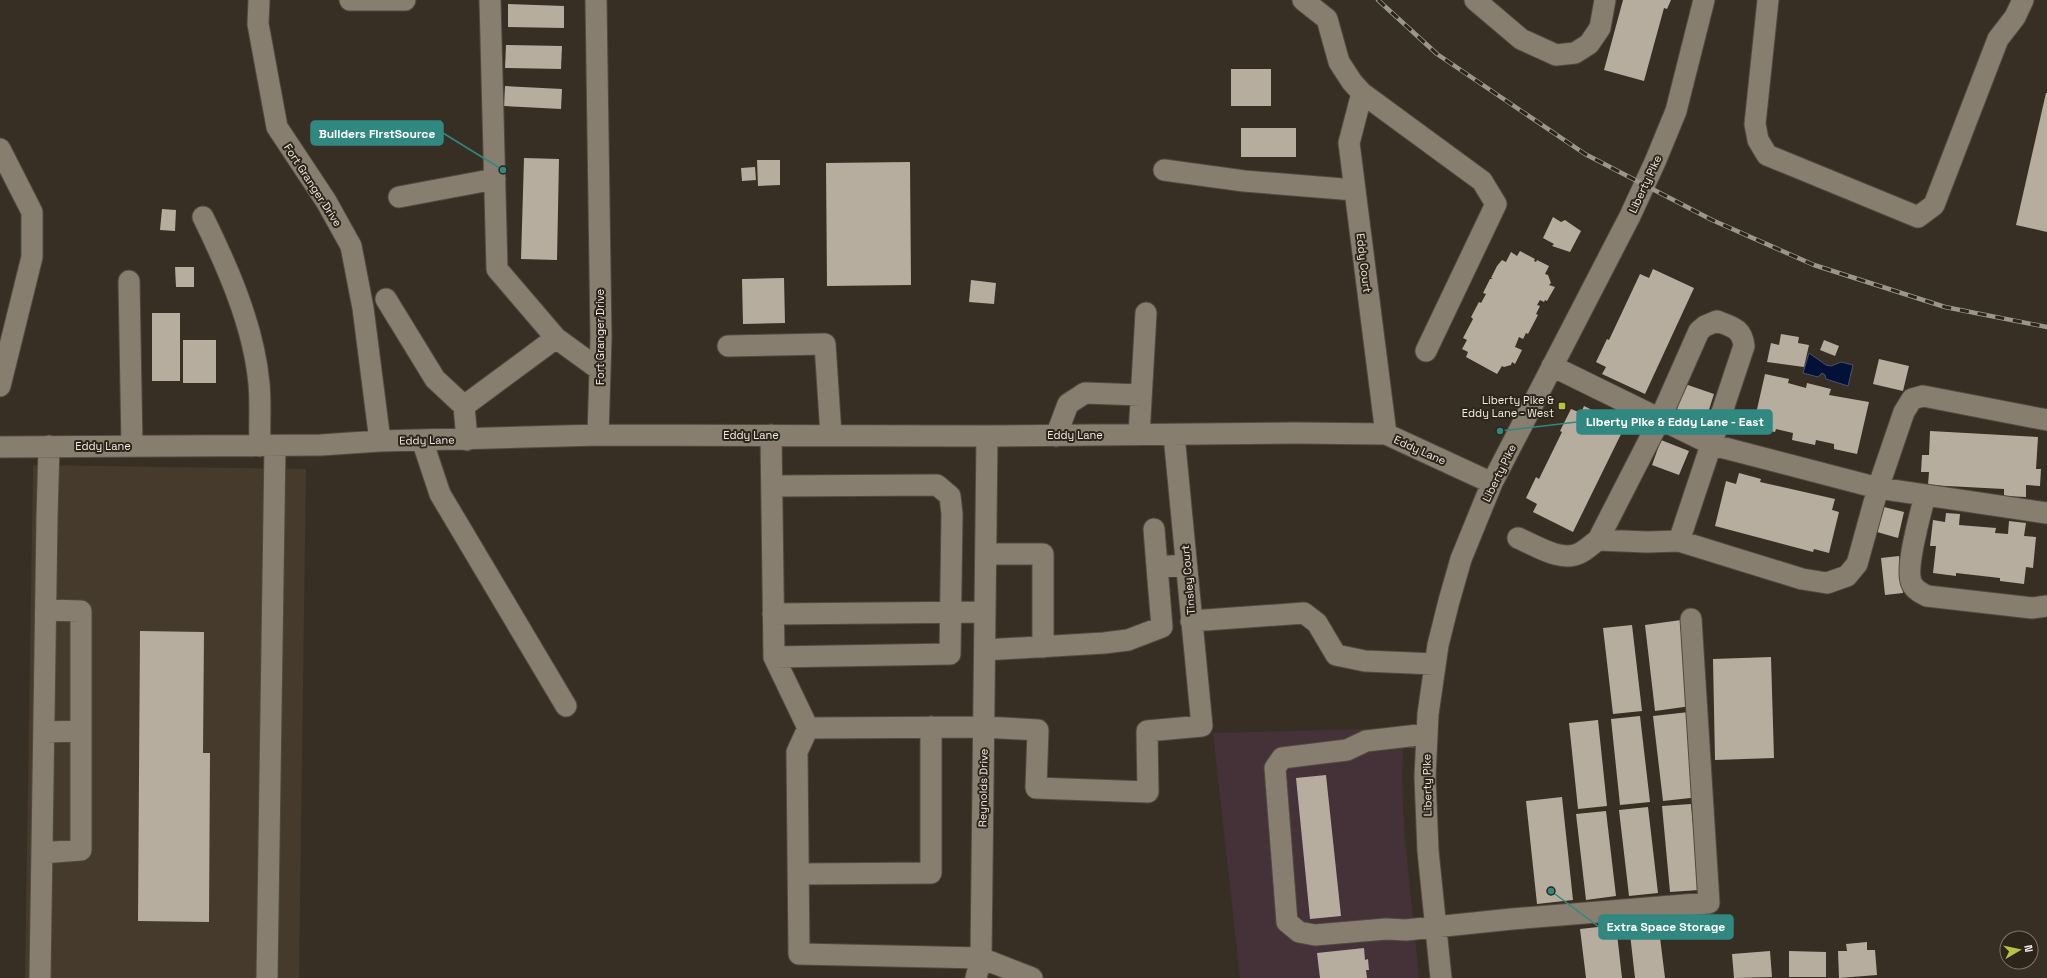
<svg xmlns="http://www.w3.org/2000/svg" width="2047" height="978" font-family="'Space Grotesk',sans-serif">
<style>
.commercial{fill:#453238}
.industrial{fill:#453a2b}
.water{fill:#031037;stroke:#4a526b}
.building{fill:#b7ad9f}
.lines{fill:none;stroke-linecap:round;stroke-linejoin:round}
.minor-casing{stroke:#514a40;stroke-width:23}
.minor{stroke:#877e70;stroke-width:21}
.rail-casing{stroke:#9b958c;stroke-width:4.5}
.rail{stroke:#2d251a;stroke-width:3;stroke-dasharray:9;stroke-linecap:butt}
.poi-dot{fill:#b9c046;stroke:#2d251a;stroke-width:1.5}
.labels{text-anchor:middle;stroke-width:4;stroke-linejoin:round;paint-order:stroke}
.street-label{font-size:11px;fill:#f0ebe3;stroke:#2d251a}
.poi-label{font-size:11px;fill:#f0ebe3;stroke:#2d251a;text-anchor:end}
.leader{fill:none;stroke:#318880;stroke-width:1.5}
.callout-dot{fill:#318880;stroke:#2d251a;stroke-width:1.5}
.callout{fill:#318880;stroke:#318880;stroke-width:1.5}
.callout-label{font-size:12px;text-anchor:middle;font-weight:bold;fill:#fff}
</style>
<rect width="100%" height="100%" fill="#372f24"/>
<path class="commercial" d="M1404 728 1402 776 1404 830 1419 978H1240L1213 733Z"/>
<path class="industrial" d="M33 465 306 469 299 978H25Z"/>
<path class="water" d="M1809 353 1826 365 1831 366 1841 362 1853 365 1848 386 1826 379 1825 375 1822 373 1818 377 1803 373Z"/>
<path class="building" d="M1623 0H1671L1667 9 1664 8 1644 81 1604 70Z
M508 4 564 6V28L508 27Z
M506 45 562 46 561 69 505 68Z
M1231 69H1271V106H1231Z
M505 86 562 89 561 109 504 106Z
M2046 93H2047V232L2016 225Z
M1241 128H1296V157H1241Z
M524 158 559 159 557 260 521 259Z
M757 160H780V185L758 186Z
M910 162 911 285 827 286 826 163Z
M755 167 756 180 742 181 741 168Z
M162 209 176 210 175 231 160 230Z
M1553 217 1561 222 1565 220 1581 231 1570 252 1552 246 1554 244 1543 238Z
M1520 251 1535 259 1534 261 1536 262 1537 260 1549 266 1545 274 1548 275 1551 283 1549 285 1555 287 1547 301 1545 300 1544 302 1540 300 1537 305 1540 306 1536 314 1538 315 1528 334 1526 333 1523 339 1519 337 1515 347 1522 350 1515 364 1512 362 1511 365 1504 367 1502 366 1497 374 1466 357 1468 352 1462 349 1467 340 1463 338 1473 319 1471 317 1479 302 1481 303 1486 294 1483 293 1490 279H1493L1491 278 1497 266 1502 260 1506 262 1511 252 1517 256Z
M175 267H194V287H176Z
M1653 269 1694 288 1645 394 1602 374 1606 367 1596 362 1607 339 1609 340 1640 274 1649 278Z
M784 278 785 323 743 324 742 279Z
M971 280 996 283 994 304 969 302Z
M152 313H180V381H152Z
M1781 334 1799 337 1798 343 1809 345 1804 367 1767 362 1771 343 1779 345Z
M183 340H216V383H183Z
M1824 340 1839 346 1835 356 1820 350Z
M1879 359 1909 366 1903 391 1873 384Z
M1765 374 1789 379 1788 383 1806 388 1807 383 1831 389 1829 395 1869 402 1857 454 1834 449V444L1816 440 1815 445 1792 440 1793 433 1776 429 1775 432 1753 427Z
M1685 384 1714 394 1706 419 1677 409Z
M1584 406 1625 426 1573 532 1533 512 1537 504 1526 498 1536 477 1539 479 1562 432 1560 431 1571 409 1581 413Z
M1930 431 2038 437 2036 469H2041L2040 486 2026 485V497L2004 496V489L1928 485 1929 472H1921L1922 455H1929Z
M1661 440 1689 451 1679 475 1652 465Z
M1739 473 1761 479 1760 482 1835 499 1832 510 1839 512 1829 553 1814 549 1813 552 1715 526 1726 481 1736 484Z
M1884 507 1904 512 1898 538 1877 532Z
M1946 513 1960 514 1959 525 1996 528 1995 533 2008 534 2009 521 2026 523 2024 536 2036 537 2033 568 2026 567 2024 584 2000 581V578L1956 573V576L1933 573 1936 546H1930L1933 520 1945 522Z
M1899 556 1903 593 1885 595 1881 558Z
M1681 620 1691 706 1655 711 1645 625Z
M1632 625 1642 711 1613 714 1603 628Z
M140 631 204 632 203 753H210L209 922 138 921Z
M1771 657 1774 758 1715 760 1713 659Z
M1689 712 1699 797 1663 801 1653 716Z
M1640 716 1650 802 1620 805 1611 719Z
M1598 720 1607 806 1578 809 1569 723Z
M1326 775 1341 916 1310 919 1296 778Z
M1562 797 1573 900 1537 904 1526 801Z
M1691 804 1699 890 1670 892 1662 806Z
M1648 807 1658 893 1629 896 1619 810Z
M1606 811 1616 896 1586 900 1576 814Z
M1658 921 1665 978H1635L1629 925Z
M1616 925 1622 978H1586L1580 929Z
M1867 942V950H1875L1877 975 1839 978 1838 951H1847L1846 944Z
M1364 948 1365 960 1368 959 1369 970H1366L1367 978H1320L1317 953Z
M1770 951 1772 977 1734 978 1732 954Z
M1789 951 1826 952V977H1789Z"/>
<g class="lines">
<defs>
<path id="minor" d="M259 0 258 24 277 127 326 201 351 246 363 308 380 441
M350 0H405
M490 0 497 269 556 338
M596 0 601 338 598 435
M1303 0 1327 19 1339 62 1352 82 1362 93 1482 181 1496 204 1426 351
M1475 0 1521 39 1556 55 1575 53 1589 44 1600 28 1605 0
M1768 0 1755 124 1758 140 1767 155 1918 217 1934 205 1998 39 2015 17 2023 0
M1362 93 1349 143 1386 434
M0 149 32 212V257L0 386
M1164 170 1244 181 1355 190
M399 197 495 179
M203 217C228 268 254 327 259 384 261 405 259 426 260 446
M129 281 132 446
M386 299 435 379 464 406 467 440
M728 346 825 344 831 435
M1552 366 1713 445 1878 488 2047 513
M464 406 556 338 600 370
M771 435 774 657 808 728
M1139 435 1146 313
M1056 436 1068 404 1085 393 1141 395
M422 440 440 494 566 706
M0 447 321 445 380 441 598 435 987 436 1297 433 1386 434 1492 483
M772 486 937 485 950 496 952 514 950 654 774 657
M1925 495C1921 513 1904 569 1912 584 1915 590 1921 593 1927 596L2032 608 2047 606
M1154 529 1157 567
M1518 538C1535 545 1561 563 1580 553 1586 550 1592 544 1598 540L1647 542 1679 541 1802 579 1827 583 1847 576 1857 564 1878 488 1904 412 1912 399 1923 396 2047 420
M1598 540 1660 419 1699 331 1705 326 1717 321C1732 327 1742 328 1744 346L1679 541
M986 554H1043V647
M773 614 985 612
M1191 621 1304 613 1317 623 1336 655 1365 661 1435 664
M985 650 1104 643 1128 640 1162 627 1157 567 1186 565
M44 732 81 731
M1427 734 1366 741 1347 750 1282 758 1275 768 1287 922 1299 932 1315 935 1386 929 1406 930 1512 919 1709 903 1691 619
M42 853 81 850V611L46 610
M799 874 931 873V727
M40 978 47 518 49 446
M267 978 275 446
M976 978 981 958 987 436
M1032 978 981 958 799 954 797 752 808 728 984 727 1038 730 1036 788 1148 792 1147 731 1202 726 1174 435
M1441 978 1428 851 1425 777 1428 714 1438 645 1449 601 1461 559 1492 483 1630 216 1655 162 1676 111 1704 0"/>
</defs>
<use href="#minor" class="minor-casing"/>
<use href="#minor" class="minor"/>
<defs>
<path id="rail" d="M1378 0 1437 54 1585 154 1712 220 1814 265 1945 307 2047 327"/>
</defs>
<use href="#rail" class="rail-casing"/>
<use href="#rail" class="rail"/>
</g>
<rect class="poi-dot" x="1558" y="402" width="8" height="8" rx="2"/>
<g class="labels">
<g class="street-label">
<text transform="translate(1645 184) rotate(-65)" y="4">Liberty Pike</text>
<text transform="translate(313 185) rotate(57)" y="4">Fort Granger Drive</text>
<text transform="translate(1364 263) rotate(83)" y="4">Eddy Court</text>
<text transform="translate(600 337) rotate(-90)" y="4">Fort Granger Drive</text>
<text x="751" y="439">Eddy Lane</text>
<text x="1075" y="439">Eddy Lane</text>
<text transform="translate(427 440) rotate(-1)" y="4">Eddy Lane</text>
<text x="103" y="450">Eddy Lane</text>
<text transform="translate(1420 450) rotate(24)" y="4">Eddy Lane</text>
<text transform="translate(1499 473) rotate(-64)" y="4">Liberty Pike</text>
<text transform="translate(1188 580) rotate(-95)" y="4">Tinsley Court</text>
<text transform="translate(1427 785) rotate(-91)" y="4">Liberty Pike</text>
<text transform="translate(983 788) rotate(-89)" y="4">Reynolds Drive</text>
</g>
<g class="poi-label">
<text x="1554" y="404">Liberty Pike &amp;<tspan x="1554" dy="13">Eddy Lane - West</tspan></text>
</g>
</g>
<path class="leader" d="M503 170L443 133M1500 431L1577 422M1551 891L1599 927"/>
<g class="callout-dot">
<circle cx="503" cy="170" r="4"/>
<circle cx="1500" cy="431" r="4"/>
<circle cx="1551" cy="891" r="4"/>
</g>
<g class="callout">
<rect x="311" y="121" width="132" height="24" rx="4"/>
<rect x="1577" y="410" width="195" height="24" rx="4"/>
<rect x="1599" y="915" width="134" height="24" rx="4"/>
</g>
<g class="callout-label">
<text x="377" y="138">Builders FirstSource</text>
<text x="1675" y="426">Liberty Pike &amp; Eddy Lane - East</text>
<text x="1666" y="931">Extra Space Storage</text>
</g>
<g transform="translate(2019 950) rotate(81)"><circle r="19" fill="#2d251a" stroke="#7b746a"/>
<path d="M0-3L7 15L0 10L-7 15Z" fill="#b9c046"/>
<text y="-6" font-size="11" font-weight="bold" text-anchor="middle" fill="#f0ebe3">N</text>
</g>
</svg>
